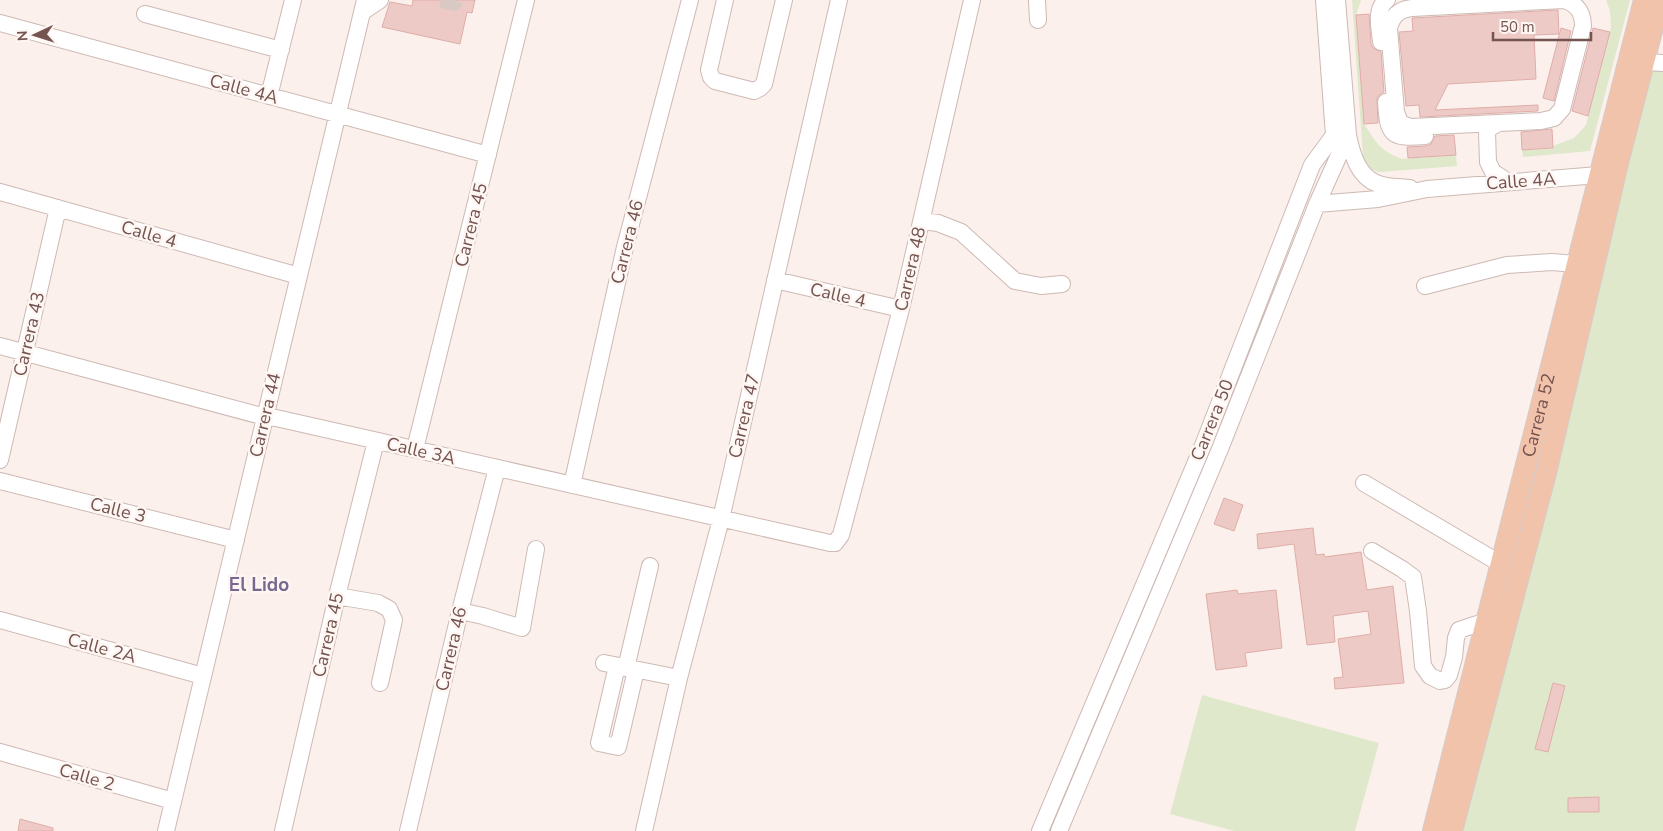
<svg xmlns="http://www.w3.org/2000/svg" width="1663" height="831" font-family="'Nunito Sans',sans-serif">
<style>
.green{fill:#dfe8cb}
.building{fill:#eecac6;stroke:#dfada8}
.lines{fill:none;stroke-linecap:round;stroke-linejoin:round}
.minor-tunnel{stroke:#d9c9c4;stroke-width:16;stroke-dasharray:16 8;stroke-linecap:butt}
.minor-casing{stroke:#ceb9b4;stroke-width:18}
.major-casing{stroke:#d5cbca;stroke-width:22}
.minor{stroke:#fff;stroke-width:16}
.major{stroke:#f2c3ab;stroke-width:20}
.labels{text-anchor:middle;stroke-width:5;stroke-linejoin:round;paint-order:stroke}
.street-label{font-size:18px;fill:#745350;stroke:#fef6f2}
.neighbourhood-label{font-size:19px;font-weight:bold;fill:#77688f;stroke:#fef6f2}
</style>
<rect width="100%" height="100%" fill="#fbf0eb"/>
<path class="green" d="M1352 0H1361L1356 15 1364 124C1376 142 1380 151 1402 159L1456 155 1457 166 1380 172C1370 170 1366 166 1363 157Z
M1606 0H1630L1590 151 1523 157 1522 150 1553 149V146L1574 138 1586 125 1611 27 1610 11Z
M1644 62 1663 63V831H1452Z
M1202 695 1379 743 1355 831H1234L1170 814Z"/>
<path class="building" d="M413 0H475L472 13 467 12 460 44 382 27 390 2 412 6Z
M1558 10 1559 34 1534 35 1536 79 1448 84 1435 110 1538 105V111L1420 117 1419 105 1406 106 1399 32 1413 31 1412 18Z
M1369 14 1371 44 1373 48 1381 52 1384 92 1380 94 1377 98 1378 123 1364 124 1356 15Z
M1561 28 1571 31 1554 101 1543 98Z
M1593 28 1610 32 1588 116 1572 111Z
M1552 129 1553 148 1522 150 1521 132Z
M1454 135 1456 155 1408 158 1407 147 1426 146 1431 144 1435 136Z
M1224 498 1243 505 1234 531 1214 524Z
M1313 528 1316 555 1324 554 1325 557 1361 552 1367 590 1393 586 1404 683 1335 689 1334 678 1343 677 1338 639 1371 634 1368 611 1333 616 1335 642 1307 645 1294 544 1258 549 1257 534Z
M1237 590 1238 594 1276 590 1282 648 1245 653 1247 666 1216 670 1206 594Z
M1553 683 1565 686 1548 752 1535 749Z
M1599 797V812H1568V798Z
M20 819 53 828V831H18Z"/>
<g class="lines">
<path class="minor-tunnel" d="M441 0 454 3 455 0"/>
<defs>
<path id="minor" d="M725 0 709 70 711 77 715 81 754 91 760 88 764 84 784 0
M1037 0 1038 20
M1337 0 1348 135C1352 155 1359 180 1382 185 1391 187 1400 187 1410 188
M1564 0C1577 4 1583 12 1583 26L1562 109 1554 118 1541 121 1411 127 1402 124 1399 120 1396 112 1389 29C1391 17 1399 9 1412 8Z
M362 12 380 0
M145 14 281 50
M0 23 488 155
M1381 42C1380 29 1374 9 1387 0
M1633 61 1663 63
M269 96 293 0
M1386 102C1388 135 1391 139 1425 136
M1499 123 1491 127 1487 132 1488 162 1493 172 1508 182
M0 192 299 276
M1317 204 1378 199 1427 189 1611 174
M922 221 938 223 961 232 1015 281 1041 286 1062 284
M775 280 901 309
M1425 286 1507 265 1552 262 1576 264
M0 346 265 417 276 418 830 543H835L841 535 901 309 972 0
M415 449 526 0
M0 460 58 208
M0 481 236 540
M1364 483 1501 564
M572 485 625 247 690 0
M1372 551 1402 569 1413 577 1418 611 1423 666 1430 676 1440 681 1445 680 1449 675 1454 657 1456 638 1459 630 1477 624 1486 626
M337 596 378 603 389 609 394 620 380 683
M460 611 483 616 522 628 536 549
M0 620 203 676
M604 663 679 678
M617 666 599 743 618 747 636 670
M626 668 650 566
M0 752 173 801
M166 831 365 0
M283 831 337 596 376 441
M408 831 460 611 497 468
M644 831 679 678 721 519 839 0
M1040 831 1204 443 1312 165 1334 135 1324 0
M1059 831 1220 449 1317 204 1348 135"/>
<g id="major">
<path id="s1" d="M1433 831 1644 0"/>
<path d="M1452 831 1546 473 1618 163 1660 0"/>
</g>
</defs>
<use href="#minor" class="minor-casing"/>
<use href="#major" class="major-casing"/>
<use href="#minor" class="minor"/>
<use href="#major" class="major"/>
</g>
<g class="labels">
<g class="street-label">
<text transform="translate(244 89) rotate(15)" y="6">Calle 4A</text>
<text transform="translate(1521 181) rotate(-4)" y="6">Calle 4A</text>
<text transform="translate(471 225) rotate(-76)" y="6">Carrera 45</text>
<text transform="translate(149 234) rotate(16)" y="6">Calle 4</text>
<text transform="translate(627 242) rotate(-76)" y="6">Carrera 46</text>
<text transform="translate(910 269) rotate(-77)" y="6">Carrera 48</text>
<text transform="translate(838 295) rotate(13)" y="6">Calle 4</text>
<text transform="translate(29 334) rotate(-77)" y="6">Carrera 43</text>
<text transform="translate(265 415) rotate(-77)" y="6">Carrera 44</text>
<text transform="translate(744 416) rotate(-77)" y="6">Carrera 47</text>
<text dy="6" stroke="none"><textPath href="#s1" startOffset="429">Carrera 52</textPath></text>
<text transform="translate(1212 420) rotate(-68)" y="6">Carrera 50</text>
<text transform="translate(421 451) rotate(13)" y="6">Calle 3A</text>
<text transform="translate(118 510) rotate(14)" y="6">Calle 3</text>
<text transform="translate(328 635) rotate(-77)" y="6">Carrera 45</text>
<text transform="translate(102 648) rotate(15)" y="6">Calle 2A</text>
<text transform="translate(451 649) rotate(-77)" y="6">Carrera 46</text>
<text transform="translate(87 777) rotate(16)" y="6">Calle 2</text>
</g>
<g class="neighbourhood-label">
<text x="259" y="591">El Lido</text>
</g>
</g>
<g transform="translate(35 35) rotate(266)" stroke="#fef6f2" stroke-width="4" paint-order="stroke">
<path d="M0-4L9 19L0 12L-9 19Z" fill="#745350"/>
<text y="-8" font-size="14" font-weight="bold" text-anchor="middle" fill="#745350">N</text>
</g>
<path d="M1493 32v8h98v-8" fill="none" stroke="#745350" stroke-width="2.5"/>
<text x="1500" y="32" font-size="15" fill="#745350" stroke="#fef6f2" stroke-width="4" paint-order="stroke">50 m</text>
</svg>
